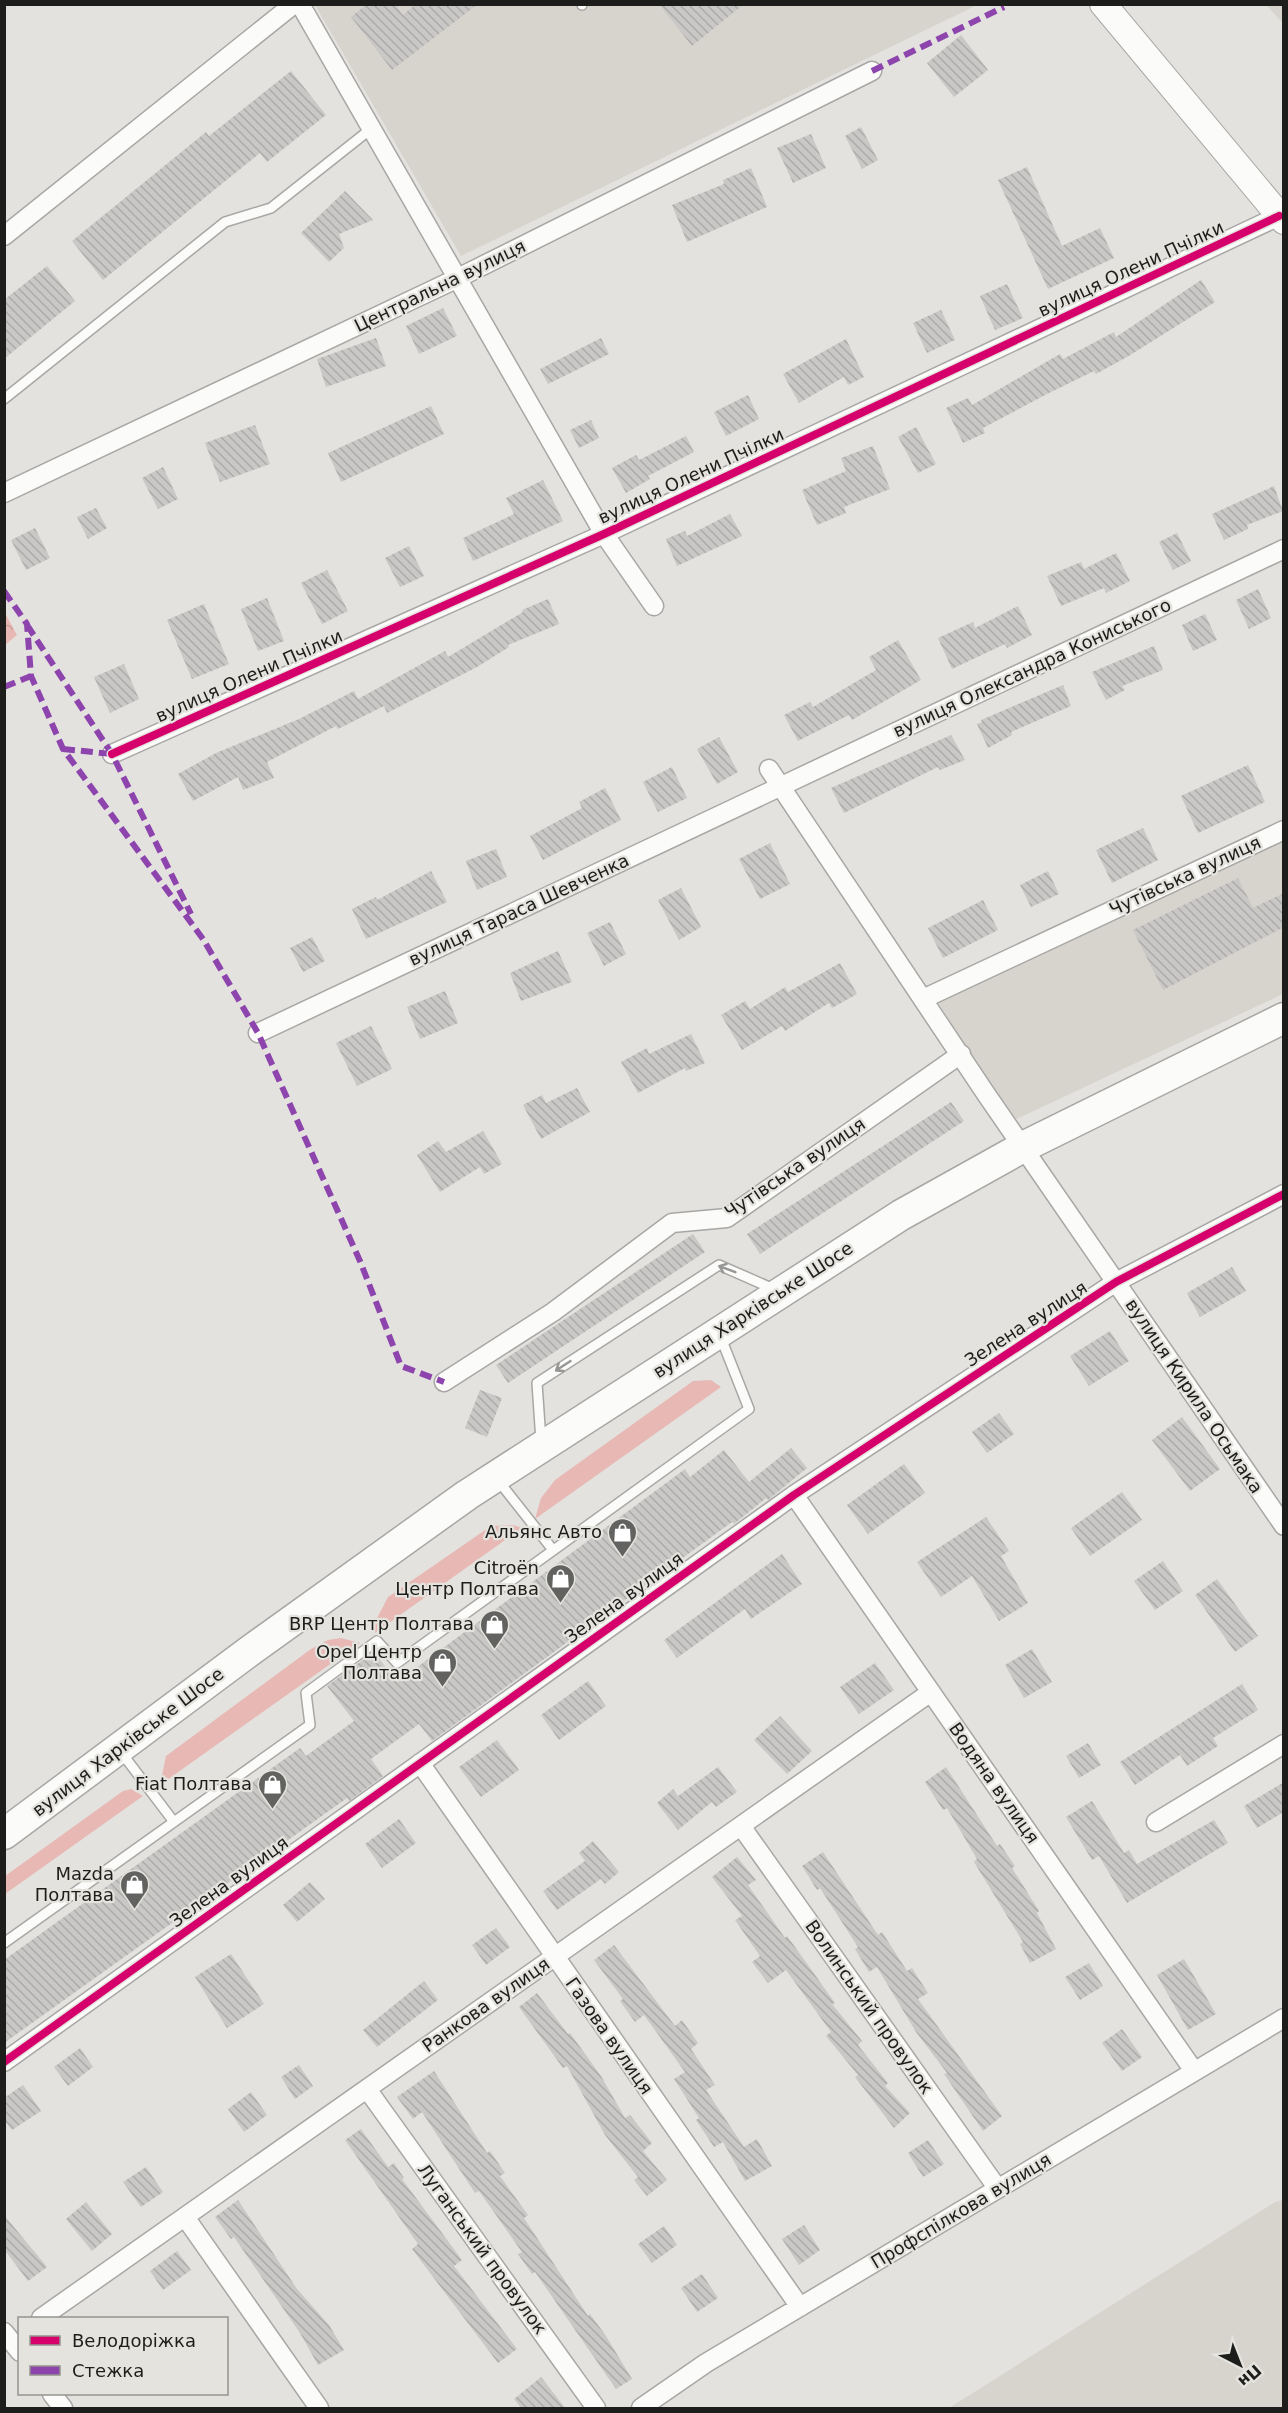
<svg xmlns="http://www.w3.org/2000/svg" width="1288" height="2413" font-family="'DejaVu Sans',sans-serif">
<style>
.built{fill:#d6d4cc}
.green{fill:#e8b9b4}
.forest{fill:url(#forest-crowns)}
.building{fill:url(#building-back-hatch)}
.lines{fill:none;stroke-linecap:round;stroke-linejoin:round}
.service-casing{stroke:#a8a7a5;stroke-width:12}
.minor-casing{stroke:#a8a7a5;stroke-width:21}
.secondary-casing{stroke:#a8a7a5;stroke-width:28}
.trunk-casing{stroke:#a8a7a5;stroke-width:33}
.service{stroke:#fbfbfa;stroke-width:9}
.minor{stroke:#fbfbfa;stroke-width:18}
.secondary{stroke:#fbfbfa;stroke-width:26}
.trunk{stroke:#fbfbfa;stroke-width:30}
.quiet{stroke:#8e44ad;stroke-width:6;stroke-dasharray:12 6;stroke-linecap:butt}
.cycleway-casing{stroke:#e4e3de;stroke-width:11}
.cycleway{stroke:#d6006c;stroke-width:8}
.oneway{stroke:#979796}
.labels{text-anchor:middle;stroke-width:4.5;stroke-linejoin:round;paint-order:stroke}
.street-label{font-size:18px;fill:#1d1d1b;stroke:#e4e3de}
.poi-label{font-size:18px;fill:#1d1d1b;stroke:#e4e3de;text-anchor:end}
</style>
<defs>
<pattern id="forest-crowns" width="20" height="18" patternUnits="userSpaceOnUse" patternTransform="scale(1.5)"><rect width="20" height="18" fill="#e8b9b4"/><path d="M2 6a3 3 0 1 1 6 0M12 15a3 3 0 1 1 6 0" fill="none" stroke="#c79f9a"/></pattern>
<pattern id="building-back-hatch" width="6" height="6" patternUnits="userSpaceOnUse" patternTransform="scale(1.5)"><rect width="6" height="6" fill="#c9c8c6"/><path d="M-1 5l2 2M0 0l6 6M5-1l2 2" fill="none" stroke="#acabaa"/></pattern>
</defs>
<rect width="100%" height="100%" fill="#e3e2df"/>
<path class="built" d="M315 5H977L461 256Z
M1266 5H1283V23Z
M1283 840V994L1012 1121 936 999Z
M1283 2200V2408H949L1275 2202Z"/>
<path class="green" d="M711 1380 721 1387 535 1519 541 1498 555 1480 693 1381Z
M513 1525 522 1528 375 1633V1622L388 1597 491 1526Z
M341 1638 360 1643 160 1785 166 1756 311 1649 328 1640Z
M131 1789 143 1796 5 1894V1876L123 1791Z"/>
<path class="forest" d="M4 611 17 635 5 645H4Z"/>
<path class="building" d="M367 4H395L403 15 416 4H478L392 70 351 17Z
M659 4H744L692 46Z
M961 35 988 70 954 97 927 63Z
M291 71 326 115 267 162 260 153 103 280 72 241 206 132 209 136Z
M861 127 878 160 862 169 845 136Z
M811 134 826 168 793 183 777 148Z
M1027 167 1062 246 1100 228 1114 258 1048 289 998 180Z
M751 168 767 207 687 242 672 205 724 184 723 180Z
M345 191 373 220 339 234 344 248 329 262 301 233Z
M47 266 75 301 4 359V300Z
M1201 280 1215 302 1127 357 1096 374 1094 371 1047 394 983 428 985 433 963 443 946 408 968 398 972 405 1060 354 1063 359 1114 332 1116 337Z
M1007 284 1023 318 995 330 980 296Z
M443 308 457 336 419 354 406 326Z
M941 310 955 340 927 353 913 323Z
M376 338 386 366 326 387 317 359Z
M601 338 609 354 548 384 540 369Z
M846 339 864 377 848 385 844 377 799 403 783 374Z
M748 395 759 419 726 436 714 412Z
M431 406 444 434 341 482 328 453Z
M591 420 599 438 579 448 570 430Z
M255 425 270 464 220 482 205 443Z
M916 427 936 464 918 473 898 437Z
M686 436 694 452 648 476 650 479 626 493 612 468 636 455 639 460Z
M873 446 890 489 844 507 846 513 817 525 802 490 846 471 841 458Z
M163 467 178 499 158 509 142 478Z
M543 480 563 521 473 561 463 538 514 514 506 498Z
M1274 486 1283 511 1247 525 1248 529 1224 540 1212 514Z
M96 508 107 528 88 539 77 517Z
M730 514 742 536 677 566 666 539 685 531 687 536Z
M35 528 50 558 26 570 11 540Z
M1177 533 1191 561 1173 570 1159 542Z
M409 546 424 576 400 587 385 558Z
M1116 553 1130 581 1106 593 1104 588 1061 606 1047 576 1081 562 1084 569Z
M327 570 348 611 322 624 301 583Z
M1258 589 1271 618 1249 629 1236 600Z
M267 598 284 641 258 651 241 609Z
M548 599 559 624 508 645 509 647 477 667 387 713 384 706 338 729 336 726 267 762 274 778 243 790 238 777 193 801 178 774 216 753 299 719 354 691 358 699 445 651 448 657 523 612 522 610Z
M204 604 229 664 192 679 167 620Z
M1018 606 1032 635 1007 648 1005 644 952 669 938 638 973 622 975 628Z
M1205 614 1217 640 1193 651 1182 625Z
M898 640 921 680 852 720 849 715 798 741 784 715 810 702 813 707 876 670 869 657Z
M1154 646 1163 670 1122 686 1125 690 1106 700 1092 672Z
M124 664 139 699 110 713 94 677Z
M1063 685 1071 706 1011 732 1012 735 988 748 977 724 982 722 981 720Z
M951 735 965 760 940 770 938 767 844 813 831 788Z
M719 737 738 772 717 784 697 749Z
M1248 765 1265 802 1198 833 1181 796Z
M672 767 687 798 658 812 643 782Z
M605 788 621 820 543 860 530 836 582 808 579 802Z
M1143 828 1158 860 1112 883 1096 850Z
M770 843 790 884 760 899 739 859Z
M496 849 507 877 477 890 466 861Z
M431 871 447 902 366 939 352 909 376 897 377 900Z
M1048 871 1059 894 1031 907 1020 885Z
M1238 878 1253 908 1284 893V927L1163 990 1133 930Z
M681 888 701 927 679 940 658 900Z
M983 900 998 930 943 958 928 928Z
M610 922 626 954 604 966 587 933Z
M312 937 325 961 303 972 290 948Z
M558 951 572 982 521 1001 510 973Z
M840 963 857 994 832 1008 829 1003 785 1031 782 1026 742 1050 721 1015 745 1001 750 1009 785 987 788 992Z
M445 991 458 1023 420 1039 407 1007Z
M371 1026 392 1069 357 1086 336 1043Z
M691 1034 705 1063 686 1071 685 1068 638 1093 621 1062 647 1048 649 1054Z
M577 1088 590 1112 541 1139 523 1105 542 1095 546 1103Z
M951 1102 964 1121 760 1254 747 1234Z
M483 1131 502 1164 484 1174 480 1167 440 1192 417 1155 438 1141 446 1152Z
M693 1234 705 1252 508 1383 496 1365Z
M1232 1267 1246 1291 1200 1317 1187 1293Z
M1110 1331 1129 1361 1089 1386 1070 1356Z
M480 1390 502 1398 487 1437 465 1428Z
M999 1413 1014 1434 987 1453 972 1432Z
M1182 1417 1220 1469 1190 1491 1152 1440Z
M791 1448 807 1468 773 1496 768 1500 766 1498 734 1524 732 1522 432 1741 419 1724 371 1759 383 1776 349 1801 347 1798 4 2043V1960L300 1748 306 1756 354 1721 327 1686 374 1652 397 1682 685 1469 690 1477 724 1450 749 1482Z
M904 1464 925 1493 868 1534 847 1505Z
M1122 1492 1142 1520 1090 1556 1071 1528Z
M986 1517 1009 1551 1001 1556 1028 1603 999 1621 972 1576 941 1597 917 1562Z
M782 1554 802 1584 751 1619 745 1609 677 1658 664 1640Z
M1163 1561 1183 1591 1155 1610 1134 1581Z
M1217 1579 1258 1636 1235 1652 1195 1595Z
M1032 1649 1052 1682 1024 1698 1005 1665Z
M875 1663 894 1690 859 1714 840 1687Z
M588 1681 606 1706 559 1740 541 1715Z
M1242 1684 1258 1710 1213 1738 1218 1746 1187 1766 1180 1755 1135 1785 1120 1762Z
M780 1716 812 1751 787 1774 754 1740Z
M497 1740 519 1770 481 1797 459 1767Z
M1088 1743 1101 1765 1079 1778 1066 1756Z
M718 1767 737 1792 716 1807 712 1802 678 1830 657 1803 673 1789 678 1796Z
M946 1767 997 1846 1000 1844 1015 1866 1012 1868 1039 1911 1037 1913 1056 1949 1030 1963 1020 1944 1023 1942 974 1862 977 1859 947 1808 943 1810 925 1782Z
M1284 1782V1812L1257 1828 1244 1806Z
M1092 1801 1124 1853 1129 1850 1137 1864 1214 1820 1228 1843 1127 1903 1099 1856 1092 1860 1066 1817Z
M399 1819 416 1843 382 1868 365 1844Z
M593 1841 619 1872 605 1884 601 1879 557 1910 543 1891 585 1861 579 1853Z
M823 1852 878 1935 882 1932 907 1971 912 1968 928 1993 918 1999 1002 2116 983 2131 944 2074 947 2073 916 2032 877 1967 869 1972 855 1949 858 1947 820 1888 817 1890 802 1866Z
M737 1857 756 1880 748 1885 785 1938 787 1936 803 1958 835 2003 832 2004 862 2041 858 2045 888 2083 885 2086 910 2113 894 2128 855 2077 858 2075 826 2036 831 2032 786 1970 768 1983 752 1962 760 1956 735 1920 742 1916 712 1877Z
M310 1882 325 1899 297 1922 283 1905Z
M496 1928 510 1947 486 1965 472 1945Z
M614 1945 675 2026 682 2020 698 2043 691 2049 715 2085 706 2090 744 2147 757 2139 772 2166 745 2181 723 2142 714 2147 696 2120 699 2118 674 2079 685 2072 644 2015 635 2022 620 2001 623 1999 594 1960Z
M231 1954 264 2004 227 2028 195 1977Z
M1184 1959 1216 2014 1188 2030 1157 1975Z
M1089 1963 1103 1986 1080 2000 1065 1977Z
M424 1981 438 2000 377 2047 363 2030Z
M537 1993 568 2034 570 2033 601 2076 625 2118 630 2115 652 2143 643 2151 667 2180 647 2196 634 2180 638 2177 605 2135 567 2066 563 2068 519 2007Z
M1122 2029 1142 2057 1122 2071 1102 2043Z
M80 2048 93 2067 68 2086 54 2067Z
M299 2065 313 2086 295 2099 281 2077Z
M434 2071 487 2153 490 2151 505 2173 500 2176 528 2215 524 2218 588 2316 590 2314 606 2336 632 2379 616 2389 535 2272 532 2274 518 2254 522 2252 479 2191 475 2193 422 2112 413 2119 397 2097Z
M23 2085 41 2111 12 2130 4 2120V2098Z
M251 2092 267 2115 244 2132 228 2109Z
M361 2129 388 2167 394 2163 404 2178 402 2179 462 2260 454 2266 517 2349 498 2363 412 2249 418 2244 345 2140Z
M928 2140 944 2164 923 2177 908 2153Z
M146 2167 163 2192 141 2207 123 2182Z
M238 2200 297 2289 329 2325 344 2350 318 2365 300 2333 234 2237 231 2239 215 2217Z
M86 2202 112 2234 92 2251 66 2219Z
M4 2215 47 2267 28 2281 4 2249Z
M804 2225 820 2250 799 2265 782 2239Z
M664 2226 677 2245 652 2263 638 2244Z
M177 2251 191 2270 163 2290 150 2271Z
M702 2274 718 2298 697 2312 681 2288Z
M541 2377 566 2409H522L514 2399Z"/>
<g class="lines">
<defs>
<path id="service" d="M582 5V4
M4 399 225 222 271 208 372 128
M541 1441 537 1383 719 1265 776 1290
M497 1479 553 1550
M121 1752 174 1822
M4 1943 310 1725 306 1693 377 1641 397 1663 749 1409 721 1338"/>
<path id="minor" d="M300 4 604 534 654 606
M4 236 294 4
M4 493 458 278 872 71
M112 754 604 534 1279 216
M769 769 986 1094 1284 1526
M923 999 1284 830
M258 1033 1284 549
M444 1382 553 1312 672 1223 727 1218 961 1054
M794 1495 1194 2071
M420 1763 800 2307
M1156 1822 1284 1744
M741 1826 998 2189
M4 2062 794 1495 1116 1282 1284 1194
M367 2089 596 2408
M185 2217 319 2408
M41 2318 931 1692
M4 2332 20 2352
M52 2394 63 2408
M641 2408 706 2363 1284 2018"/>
<path id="secondary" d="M1103 4 1284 221"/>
<path id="trunk" d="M4 1834 251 1650 467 1495 901 1215 1023 1147 1284 1018"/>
</defs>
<use href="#service" class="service-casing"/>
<use href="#minor" class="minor-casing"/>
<use href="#secondary" class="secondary-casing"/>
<use href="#trunk" class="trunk-casing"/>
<use href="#service" class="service"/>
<use href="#minor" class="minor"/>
<use href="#secondary" class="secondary"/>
<use href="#trunk" class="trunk"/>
<path class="quiet" d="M872 71 1004 7
M4 591 27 624 31 676 63 749 203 939 258 1033 360 1261 401 1366 444 1382
M27 625 112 754 191 914
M4 687 31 676
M63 749 112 754"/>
<defs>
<path id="cycleway" d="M112 754 604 534 1279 216
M4 2062 794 1495 1116 1282 1284 1194"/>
</defs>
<use href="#cycleway" class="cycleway-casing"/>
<use href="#cycleway" class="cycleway"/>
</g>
<defs><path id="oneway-shaft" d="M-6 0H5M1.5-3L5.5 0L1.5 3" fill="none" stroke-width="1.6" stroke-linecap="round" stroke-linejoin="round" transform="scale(1.5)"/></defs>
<g class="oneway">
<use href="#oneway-shaft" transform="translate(727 1269) rotate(-159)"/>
<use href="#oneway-shaft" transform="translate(563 1366) rotate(147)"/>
</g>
<defs>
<symbol id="shop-pin" viewBox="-11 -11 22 30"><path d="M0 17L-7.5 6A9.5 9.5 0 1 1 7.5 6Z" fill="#626260" stroke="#e4e3de"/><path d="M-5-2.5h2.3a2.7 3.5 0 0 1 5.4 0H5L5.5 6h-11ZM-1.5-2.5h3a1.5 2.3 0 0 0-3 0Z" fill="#fff"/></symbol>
</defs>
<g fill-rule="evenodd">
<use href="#shop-pin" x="606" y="1516" width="33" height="45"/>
<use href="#shop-pin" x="544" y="1562" width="33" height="45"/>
<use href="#shop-pin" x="478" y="1608" width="33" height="45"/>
<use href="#shop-pin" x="426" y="1646" width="33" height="45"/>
<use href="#shop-pin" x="256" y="1768" width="33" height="45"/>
<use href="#shop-pin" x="118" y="1868" width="33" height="45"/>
</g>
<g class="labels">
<g class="street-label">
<text transform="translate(1131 269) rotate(-25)" y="6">вулиця Олени Пчілки</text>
<text transform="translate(440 286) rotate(-26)" y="6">Центральна вулиця</text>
<text transform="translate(691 476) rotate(-25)" y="6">вулиця Олени Пчілки</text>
<text transform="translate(1032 668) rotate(-25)" y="6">вулиця Олександра Кониського</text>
<text transform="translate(249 676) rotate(-24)" y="6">вулиця Олени Пчілки</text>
<text transform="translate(1185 876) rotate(-25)" y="6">Чутівська вулиця</text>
<text transform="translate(519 910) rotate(-25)" y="6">вулиця Тараса Шевченка</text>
<text transform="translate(795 1168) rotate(-34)" y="6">Чутівська вулиця</text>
<text transform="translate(753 1310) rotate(-33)" y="6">вулиця Харківське Шосе</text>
<text transform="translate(1026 1324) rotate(-33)" y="6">Зелена вулиця</text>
<text transform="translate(1194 1396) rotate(56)" y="6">вулиця Кирила Осьмака</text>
<text transform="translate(624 1598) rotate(-36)" y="6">Зелена вулиця</text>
<text transform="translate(128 1742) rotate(-37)" y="6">вулиця Харківське Шосе</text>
<text transform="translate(994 1783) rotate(55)" y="6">Водяна вулиця</text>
<text transform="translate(229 1882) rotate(-36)" y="6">Зелена вулиця</text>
<text transform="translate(486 2005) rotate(-35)" y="6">Ранкова вулиця</text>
<text transform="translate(869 2007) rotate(55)" y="6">Волинський провулок</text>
<text transform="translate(609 2036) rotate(55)" y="6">Газова вулиця</text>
<text transform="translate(961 2211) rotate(-31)" y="6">Профспілкова вулиця</text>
<text transform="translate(482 2249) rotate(54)" y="6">Луганський провулок</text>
</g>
<g class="poi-label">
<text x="602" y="1538">Альянс Авто</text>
<text x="539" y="1574">Citroën<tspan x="539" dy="21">Центр Полтава</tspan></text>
<text x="474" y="1630">BRP Центр Полтава</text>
<text x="422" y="1658">Opel Центр<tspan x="422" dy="21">Полтава</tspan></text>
<text x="252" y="1790">Fiat Полтава</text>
<text x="114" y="1880">Mazda<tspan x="114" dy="21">Полтава</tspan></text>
</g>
</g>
<rect width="1288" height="2413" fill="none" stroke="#1d1d1b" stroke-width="12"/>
<rect x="18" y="2317" width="210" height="78" fill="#e4e3de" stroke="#949490" stroke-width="1.5"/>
<rect x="30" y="2336" width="30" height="9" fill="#d6006c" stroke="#949490" stroke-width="1.5"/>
<text x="72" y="2347" font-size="18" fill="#1d1d1b">Велодоріжка</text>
<rect x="30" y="2366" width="30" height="9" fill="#8e44ad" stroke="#949490" stroke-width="1.5"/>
<text x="72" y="2377" font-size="18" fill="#1d1d1b">Стежка</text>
<g transform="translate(1240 2365) rotate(138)" stroke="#e4e3de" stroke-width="4.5" paint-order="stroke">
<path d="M0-4.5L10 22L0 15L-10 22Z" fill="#1d1d1b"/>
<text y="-9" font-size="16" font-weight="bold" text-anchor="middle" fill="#1d1d1b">Пн</text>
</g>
</svg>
